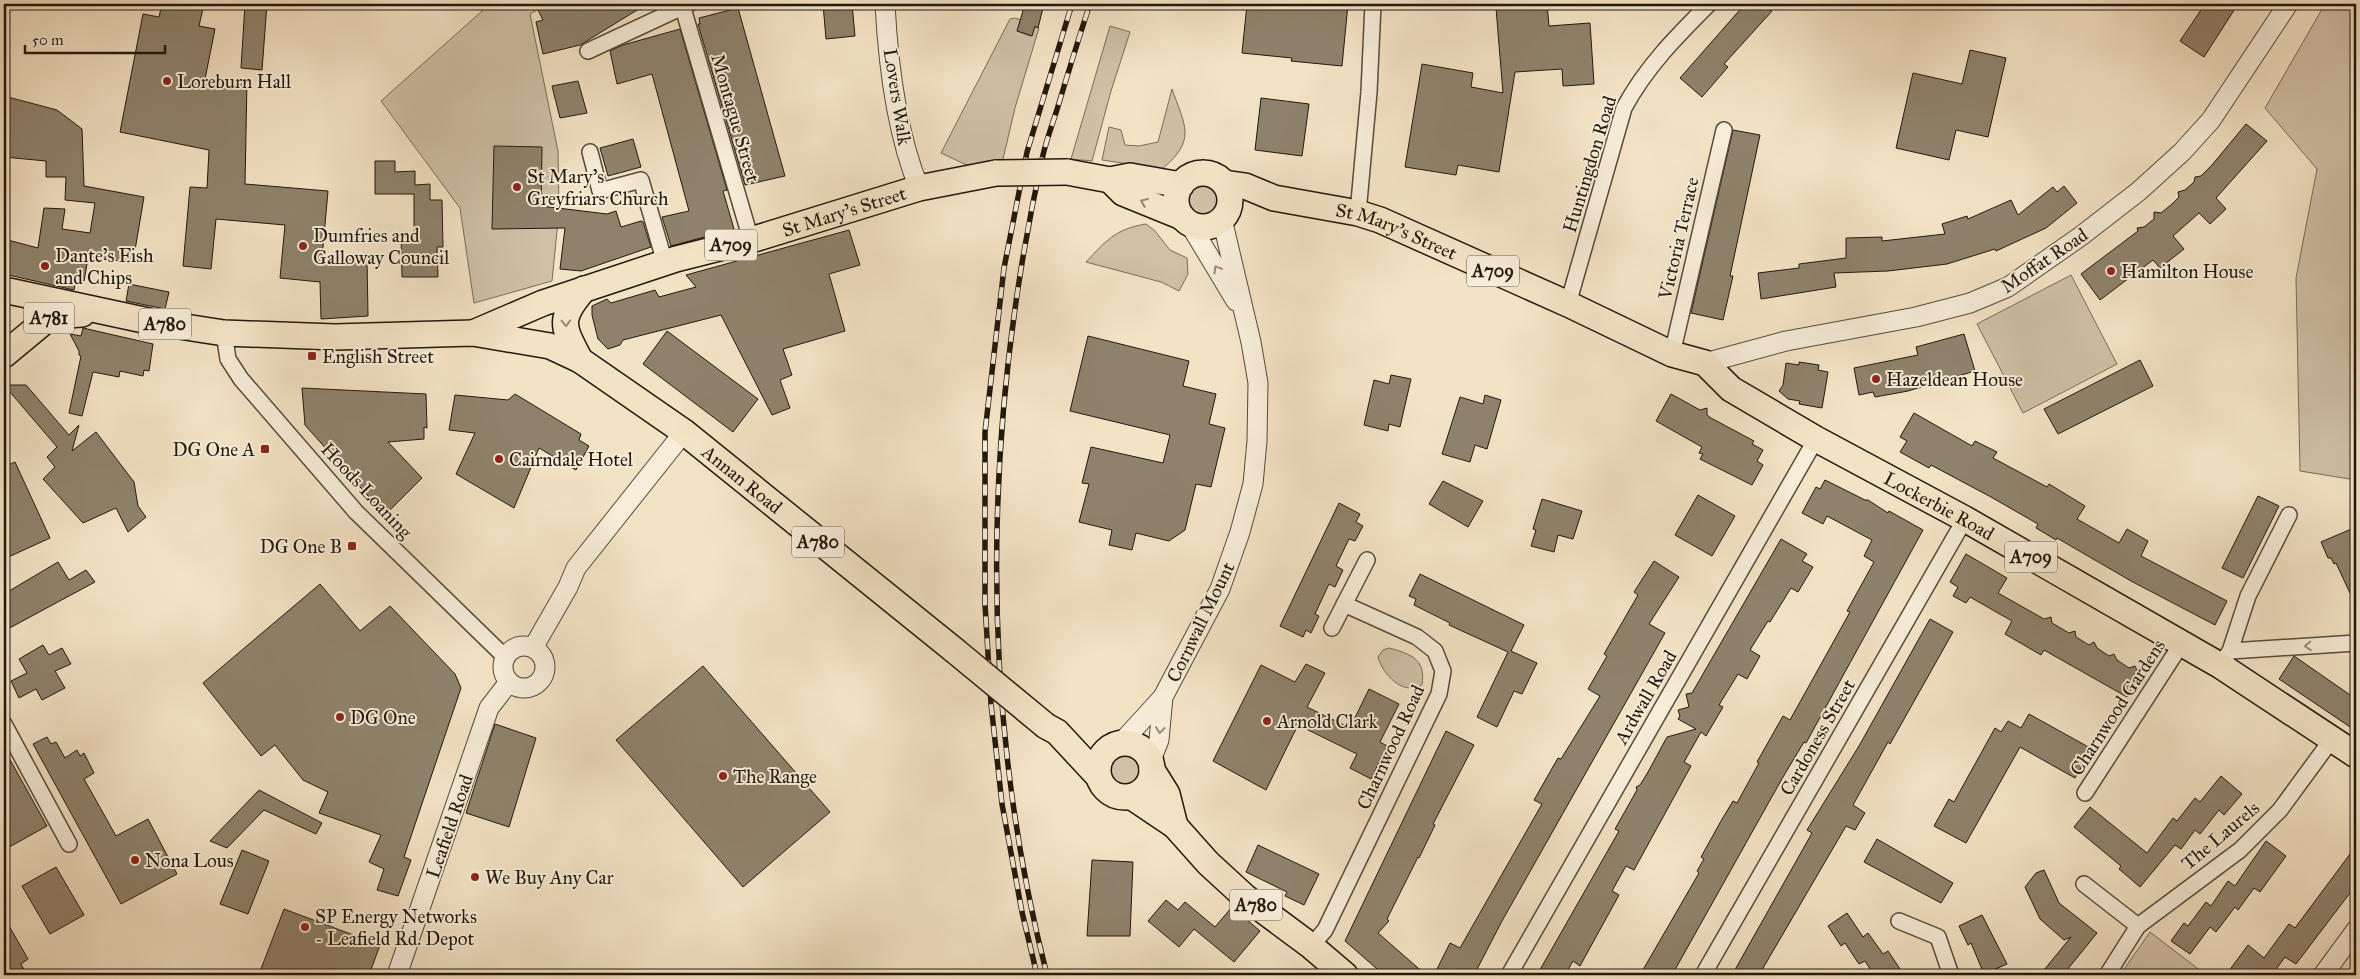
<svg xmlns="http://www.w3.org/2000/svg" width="2360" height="979" font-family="'IM FELL Great Primer',serif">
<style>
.green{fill:#cfc0a6;stroke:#786c59}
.building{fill:#8f826c;stroke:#22180c}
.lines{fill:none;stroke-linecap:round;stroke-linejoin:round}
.minor-casing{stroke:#564b3a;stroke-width:18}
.tertiary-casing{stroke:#564b3a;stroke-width:21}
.primary-casing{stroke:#22180c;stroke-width:28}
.minor{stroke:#f7edd9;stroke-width:15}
.tertiary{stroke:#f7edd9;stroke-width:19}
.primary{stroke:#f3e3c5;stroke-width:25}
.rail-casing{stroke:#22180c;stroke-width:5.5}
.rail{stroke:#f7edd9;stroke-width:4;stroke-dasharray:11;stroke-linecap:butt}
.primary-bridge-casing{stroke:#22180c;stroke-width:28;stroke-linecap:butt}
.primary-bridge{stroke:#f3e3c5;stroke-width:25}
.oneway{stroke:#958872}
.oneway2{stroke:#978d7d}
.poi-dot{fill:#8f2418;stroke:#f7edd9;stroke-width:2}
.labels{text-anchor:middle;stroke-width:4;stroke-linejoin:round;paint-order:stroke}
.shield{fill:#f7edd9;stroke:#62584a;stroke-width:1}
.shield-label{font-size:18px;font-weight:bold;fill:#22180c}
.poi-label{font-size:19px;fill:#22180c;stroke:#f7edd9;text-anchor:start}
.street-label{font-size:19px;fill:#22180c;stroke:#f7edd9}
</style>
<rect width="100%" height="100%" fill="#f3e3c5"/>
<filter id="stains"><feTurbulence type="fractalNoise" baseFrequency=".004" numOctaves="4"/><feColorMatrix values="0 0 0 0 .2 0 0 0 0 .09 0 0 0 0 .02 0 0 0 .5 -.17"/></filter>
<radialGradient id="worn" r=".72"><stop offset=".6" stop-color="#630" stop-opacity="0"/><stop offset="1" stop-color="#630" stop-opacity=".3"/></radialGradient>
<path class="green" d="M490 4H548L530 14 558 151 559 211 552 281 474 303 460 208 381 101Z
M2325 4H2356V480L2300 471 2296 278 2317 169 2265 108Z
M1015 18 1021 20 1017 31 1031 36 1035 27 1039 28 1015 108 1003 159 1000 163 971 167 941 153 1010 19Z
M1110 26 1130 32 1111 91 1092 161 1071 159Z
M1172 89C1185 126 1197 140 1162 169L1102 160 1109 127 1121 130 1125 145 1139 146 1158 142Z
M1185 200a19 19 0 1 1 38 0a19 19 0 1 1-38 0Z
M1146 224 1155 231 1170 250 1187 258 1188 274 1179 291 1161 282 1086 262C1106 241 1115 229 1146 224Z
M2071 275 2117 364 2023 413 1977 324Z
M1389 648C1412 654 1426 660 1422 685 1403 696 1383 675 1378 657L1383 650Z
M1106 770a19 19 0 1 1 38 0a19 19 0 1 1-38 0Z
M2150 932 2206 975H2120Z"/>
<path class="building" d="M162 4H204L199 26 215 29 205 79 247 80 245 184 328 191 322 258H367L368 316 321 319 320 282 280 278 285 225 216 219 211 269 183 266 190 187 207 188 209 150 120 132 143 14 159 17Z
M245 4H267L262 70 241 68Z
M535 4H647L580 45 543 54 536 22 543 20Z
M823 4H852L855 36 826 39Z
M1025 4H1044L1038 28 1035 26 1032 36 1017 31Z
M1247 4H1348L1342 66 1291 61 1292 58 1242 53Z
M1547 4 1549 26 1590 23 1594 84 1563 86 1562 69 1515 72 1499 172 1458 165 1456 175 1405 167 1422 64 1473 73 1471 87 1503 93 1496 8Z
M1745 4H1763L1772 11 1724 64 1728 67 1702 97 1680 78Z
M2205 4H2238L2204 57 2180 41Z
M738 8 785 176 745 185 698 24H700L699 18Z
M680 29 727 190 723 191 734 229 671 246 662 217 689 211 652 74 617 84 610 51 623 45Z
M1970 50 2006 58 1988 137 1956 130 1949 160 1896 148 1913 73 1962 84Z
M578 81 587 113 560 118 552 86Z
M4 96 57 110 82 129 84 186 144 197 133 262 88 258 84 281 76 280 74 290 4 274V239L38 248 44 208 65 209 62 229 90 233 95 203 65 200 66 177H46V161L4 157Z
M1261 98 1309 104 1302 156 1255 150Z
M2246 124 2267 141 2216 198 2226 209 2210 224 2199 213 2173 236 2184 249 2160 268 2153 260 2100 300 2081 274 2138 231 2137 228 2144 227 2154 219V212L2161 213 2172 204 2179 197 2178 192 2185 190 2194 182 2195 177 2201 176 2212 165Z
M1733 130 1760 135 1730 276H1733L1723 320 1691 313Z
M633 139 641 167 608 176 600 148Z
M494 146 542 147 541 206 607 214 616 211 621 227 641 221 643 222 651 247 581 271 560 269 565 228 492 229Z
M375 161H395V172L415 171V185L430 184V200H442L443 247H437L438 277H402L401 236H414V194H375Z
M2064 186 2077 203 2046 228 1996 251 1995 249 1947 264 1888 271 1834 273 1836 287 1761 299 1758 273 1799 268V264L1846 258V238L1882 237V241L1945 234 1942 224 1967 216 1968 219 2011 200 2018 215 2053 187 2057 192Z
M849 230 860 265 829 274 845 331 783 349 792 375 780 380 790 408 772 415 721 315 623 340 620 345 608 349 598 339 592 315V306L607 299 611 303 655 290 659 297 696 287 686 275Z
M129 284 169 292 165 309 126 301Z
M83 328 153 344 149 371 144 370 143 376 120 371 119 377 93 372 82 416 69 413 81 356 79 355V351L70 334 81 336Z
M667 331 758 399 733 432 643 364Z
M1964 334 1975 371 1908 391 1875 397 1873 392 1859 395 1854 368 1918 355 1916 347Z
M1088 336 1189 361 1183 386 1216 394 1209 424 1225 428 1211 487 1196 484 1185 530 1169 541 1136 533 1132 550 1109 545 1112 530 1079 522 1089 484 1082 483 1091 447 1163 463 1170 435 1070 411Z
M2140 360 2153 386 2058 434 2044 409Z
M1799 362 1819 365 1818 370 1828 372 1822 408 1799 404 1800 401 1788 399 1779 391 1783 385 1786 363 1799 365Z
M1391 375 1411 379 1400 427 1389 424 1388 431 1364 425 1374 380 1389 384Z
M4 385H26L69 435 79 425 72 451 96 432 134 482 138 506 146 517 128 532 116 508 83 523 43 479 55 467 47 457 57 447Z
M302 388 426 394 427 428 424 427V439L388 442 422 478 385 515 305 425Z
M515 394 581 434 579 440 589 446 576 470 539 448 514 508 456 474 475 433 449 430 455 395 508 400Z
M1671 394 1700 410 1707 408V415L1711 418 1754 441 1752 444 1763 450 1757 461 1763 465 1752 485 1700 459 1703 454 1699 453 1702 447 1656 421Z
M1485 395 1501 400 1487 449 1475 445 1470 462 1442 454 1460 397 1483 404Z
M1914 413 1972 446 1975 441 1997 452 1993 458 2047 487 2049 484 2085 506 2077 519 2119 543 2127 529 2148 541 2141 556 2227 601 2215 625 2131 581 2057 538 2056 540 2036 528 2038 524 1991 497 1931 465 1929 468 1900 452 1907 441 1900 437Z
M15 462 50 538 4 559V467Z
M1825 480 1865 500H1868L1888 513 1889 511 1923 530 1806 743 1804 742 1783 777 1672 975H1640L1699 873 1697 871 1704 859 1701 857 1721 821 1733 801 1737 803 1759 763 1757 762 1783 716 1790 720 1850 612 1847 611 1874 562 1864 556 1872 540 1827 516 1823 524 1802 513 1816 487 1820 489Z
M1443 481 1483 501 1468 527 1429 504Z
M1698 495 1735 516 1712 556 1675 535Z
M2258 496 2279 506 2243 578 2222 568Z
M1542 499 1582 511 1573 539 1558 535 1554 552 1531 546 1536 530 1533 529Z
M1339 503 1360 514 1356 522 1363 526 1355 541 1349 539 1336 566 1343 570 1335 587 1329 584 1315 614 1319 616 1311 633 1306 630 1303 637 1280 626Z
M2356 527V606L2336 563 2334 564 2331 558H2328L2321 542Z
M1781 539 1807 554 1802 561 1813 567 1798 592 1791 588 1770 622 1768 621 1750 650 1760 656 1747 679 1738 674 1719 705 1723 707 1706 736 1701 732 1684 762 1691 766 1634 870 1626 866 1612 891 1619 895 1580 966 1573 961 1565 975H1537L1619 831 1615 829 1637 790 1636 787 1640 785 1648 772 1667 737 1696 729 1678 719 1680 716 1678 710 1689 707 1686 694 1692 693Z
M1966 554 2007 578 1998 593 2044 619 2051 617 2052 623 2069 633 2075 631 2076 637 2089 645 2094 642 2097 648 2109 656 2114 654 2117 660 2129 668 2135 666 2139 675 2127 697 2044 650 2041 655 2005 634 2012 621 1970 597 1966 603 1953 596 1958 587 1950 582Z
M1654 561 1679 577 1649 624 1665 633 1502 921 1474 975H1434L1450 943 1460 948 1542 804 1534 800 1558 758 1561 759 1600 696 1588 689 1607 656 1604 654 1638 595 1634 592Z
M58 562 69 580 86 570 95 582 4 631V594Z
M1420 574 1524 625 1511 651 1537 663 1522 694 1514 691 1497 727 1477 717 1508 652 1449 625 1450 623 1414 605 1416 599 1409 596Z
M320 584 360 631 390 606 455 674 461 688 404 857 411 860 398 896 377 890 384 869 369 862 381 835 319 813 328 792 303 780 275 745 261 756 203 683Z
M1930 619 1953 632 1890 744 1888 742 1853 805 1865 813 1855 830 1846 826 1759 975H1732L1812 833 1807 830 1859 746Z
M43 645 49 655 62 648 71 664 55 671 65 688 42 700 36 689 19 698 11 681 27 673 19 659Z
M2294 656 2356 699V731L2279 679Z
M1306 664 1325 673 1307 707 1350 728 1369 689 1399 704 1380 742 1387 746 1371 779 1350 768 1357 754 1298 725 1266 790 1213 761 1261 665 1295 682Z
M703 666 830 812 743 887 616 740Z
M2029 714 2092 749 2075 778 2020 747 1966 843 1934 826 1949 799 1954 802 1995 728 2001 732 2008 721 2021 728Z
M495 724 536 738 509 827 466 813Z
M1446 731 1474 745 1433 824 1435 825 1419 858 1418 857 1387 919 1389 921 1378 933 1426 975H1384L1345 941Z
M47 737 51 744 56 742 65 758 77 750 80 756 84 753 94 773 84 779 116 836 148 819 177 874 121 904 33 744Z
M4 749 47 826 4 850V815L10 812 4 802Z
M2221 776 2242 794 2224 815 2219 810 2200 834 2195 830 2181 849 2175 845 2140 887 2119 869 2121 866 2074 827 2090 807 2147 853 2173 818 2177 821 2195 798 2200 802Z
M259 790 322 823 316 834 264 810 227 848 210 841Z
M1877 839 1953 883 1941 903 1864 862Z
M2266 841 2286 856 2260 892 2254 888 2238 910 2235 907 2216 932 2210 927 2190 954 2171 941 2184 923 2188 926 2206 902 2211 906 2228 881 2235 886Z
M1258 845 1319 874 1304 905 1285 896 1287 892 1246 872Z
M2356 846V885L2296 964 2285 957 2272 975H2226L2248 945 2264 958 2289 924 2295 928Z
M242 850 269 861 248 914 220 904Z
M1092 860 1133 862 1130 936H1087Z
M56 867 84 915 50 934 22 886Z
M2044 870 2059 903 2097 933 2063 975H2040L2071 937 2064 940 2040 919 2025 887 2036 873Z
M1166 900 1178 910 1185 902 1215 927 1232 907 1260 931 1234 962 1194 929 1179 947 1148 921Z
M284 909 380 945 369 975H278L261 969Z
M1847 913 1863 937 1868 933 1883 954 1888 951 1904 975H1874L1865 961 1859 964 1845 943 1841 946 1828 926Z
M1982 915 2007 964 1984 974 1971 943 1968 945 1959 926Z
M4 917 28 959 21 964 27 975H4Z"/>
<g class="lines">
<defs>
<path id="minor" d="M683 8 751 240
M588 51 689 4
M590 152 600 191 641 180 665 263
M1358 213 1369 92 1373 4
M1568 304 1624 108C1646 67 1676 37 1709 4
M224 333 228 359 241 379 356 512 505 657
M1672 354 1724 130
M1332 628 1367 560
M2230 651 2248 596 2289 515
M2226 657 2230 651 2356 643
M4 724 69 844
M2085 793 2182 643
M2084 884 2138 926
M1899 921 1938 937 1951 975
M1311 946 1325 930 1439 694 1443 671 1435 651 1417 637 1344 604
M1509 975 1816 439
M1703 975 1965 519
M2107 975 2138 926 2240 850 2280 810 2332 739"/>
<path id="tertiary" d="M885 4C888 62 897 134 919 188
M1189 223 1236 301
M1705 363 1786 341 1916 317 1970 303 2008 287 2081 236 2139 191 2182 152 2211 120 2288 4
M503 667a21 21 0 1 1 42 0a21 21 0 1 1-42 0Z
M533 648 568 587 576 568 684 432
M1121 743 1163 697 1220 589 1240 532 1253 484 1257 441 1258 383 1251 342 1222 219
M1151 760 1159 740 1163 697
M397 975 489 708 509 682
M2323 975 2356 930"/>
<g id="primary">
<path d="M1067 172 1110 180 1130 176 1181 185"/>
<circle cx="1203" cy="200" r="27"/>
<path d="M1110 180 1123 193 1182 217"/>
<path id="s1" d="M1224 183 1245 186 1274 198 1358 213 1380 220 1568 304 1672 354 1705 363 1731 389 1816 439 1965 519 2221 666 2356 755"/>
<path id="s2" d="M4 290 153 322 224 333 335 337 473 333 550 346 580 360 684 432 954 650"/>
<path id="s3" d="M473 333 543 303 676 259 751 240 919 188 996 173"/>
<path d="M4 355 51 316 82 314"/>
<path d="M580 360C563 327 557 320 584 289"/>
<path d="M1046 726 1057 732 1097 775"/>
<circle cx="1125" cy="770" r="27"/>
<path d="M1152 770 1167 794 1175 826"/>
<path d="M1132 797 1175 826 1208 863 1245 897 1311 946 1345 975"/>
</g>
</defs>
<use href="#minor" class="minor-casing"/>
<use href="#tertiary" class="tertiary-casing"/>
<use href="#primary" class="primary-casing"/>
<use href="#minor" class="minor"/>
<use href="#tertiary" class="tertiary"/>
<use href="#primary" class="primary"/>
<defs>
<path id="rail" d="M1037 975 1022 912 1002 804 991 704 985 604V432L1004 268 1027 152 1072 4
M1047 975C978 707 983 424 1043 155 1047 138 1054 120 1059 103 1069 70 1079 37 1090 4"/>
</defs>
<use href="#rail" class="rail-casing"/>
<use href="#rail" class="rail"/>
<defs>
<path id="primary-bridge" d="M996 173 1067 172
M954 650 1046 726"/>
</defs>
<use href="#primary-bridge" class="primary-bridge-casing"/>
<use href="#primary-bridge" class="primary-bridge"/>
</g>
<defs><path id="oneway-chevron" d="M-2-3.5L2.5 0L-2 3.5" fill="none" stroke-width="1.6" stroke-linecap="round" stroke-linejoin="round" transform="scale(1.25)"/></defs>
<g class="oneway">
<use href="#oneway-chevron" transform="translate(1144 202) rotate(-158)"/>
<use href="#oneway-chevron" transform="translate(566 323) rotate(88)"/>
</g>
<g class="oneway2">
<use href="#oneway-chevron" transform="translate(1217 269) rotate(-121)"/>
<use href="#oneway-chevron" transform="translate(2308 646) rotate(176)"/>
<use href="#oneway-chevron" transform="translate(1160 730) rotate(96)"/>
</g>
<g class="poi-dot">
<circle cx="167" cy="81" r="5"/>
<circle cx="517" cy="187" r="5"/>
<circle cx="303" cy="246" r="5"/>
<circle cx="45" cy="266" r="5"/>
<circle cx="2111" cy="271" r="5"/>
<rect x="307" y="351" width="10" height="10" rx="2.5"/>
<circle cx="1876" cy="379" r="5"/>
<rect x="260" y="444" width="10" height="10" rx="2.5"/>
<circle cx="499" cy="459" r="5"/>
<rect x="347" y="541" width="10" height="10" rx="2.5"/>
<circle cx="340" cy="717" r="5"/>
<circle cx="1267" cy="721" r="5"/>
<circle cx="723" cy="776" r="5"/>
<circle cx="135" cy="860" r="5"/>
<circle cx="475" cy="877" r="5"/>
<circle cx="305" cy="927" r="5"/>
</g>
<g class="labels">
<g class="shield">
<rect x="705" y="229.5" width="52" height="31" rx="4"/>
<rect x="1467" y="255.5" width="52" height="31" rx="4"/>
<rect x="24" y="302.5" width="50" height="31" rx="4"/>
<rect x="139" y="308.5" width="52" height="31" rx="4"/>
<rect x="792" y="526.5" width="52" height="31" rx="4"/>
<rect x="2005" y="541.5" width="52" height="31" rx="4"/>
<rect x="1230" y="889.5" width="52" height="31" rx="4"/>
</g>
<g class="shield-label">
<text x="731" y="251">A709</text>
<text x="1493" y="277">A709</text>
<text x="49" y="324">A781</text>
<text x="165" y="330">A780</text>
<text x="818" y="548">A780</text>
<text x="2031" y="563">A709</text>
<text x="1256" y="911">A780</text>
</g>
<g class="poi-label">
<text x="177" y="88">Loreburn Hall</text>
<text x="527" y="183">St Mary's<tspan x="527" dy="22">Greyfriars Church</tspan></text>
<text x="313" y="242">Dumfries and<tspan x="313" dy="22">Galloway Council</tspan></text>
<text x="55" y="262">Dante's Fish<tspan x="55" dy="22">and Chips</tspan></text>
<text x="2121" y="278">Hamilton House</text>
<text x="322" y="363">English Street</text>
<text x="1886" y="386">Hazeldean House</text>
<text x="255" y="456" text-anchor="end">DG One A</text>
<text x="509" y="466">Cairndale Hotel</text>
<text x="342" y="553" text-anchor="end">DG One B</text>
<text x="350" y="724">DG One</text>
<text x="1277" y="728">Arnold Clark</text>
<text x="733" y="783">The Range</text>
<text x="145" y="867">Nona Lous</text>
<text x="485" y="884">We Buy Any Car</text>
<text x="315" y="923">SP Energy Networks<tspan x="315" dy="22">- Leafield Rd. Depot</tspan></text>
</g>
<g class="street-label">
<text transform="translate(898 97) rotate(81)" y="7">Lovers Walk</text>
<text transform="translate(736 118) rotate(74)" y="7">Montague Street</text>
<text transform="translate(1589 164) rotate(-73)" y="7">Huntingdon Road</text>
<text dy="7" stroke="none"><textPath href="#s3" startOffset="391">St Mary's Street</textPath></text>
<text dy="7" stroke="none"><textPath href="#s1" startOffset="180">St Mary's Street</textPath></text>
<text transform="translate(1678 238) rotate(-77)" y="7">Victoria Terrace</text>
<text transform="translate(2044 260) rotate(-34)" y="7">Moffat Road</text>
<text dy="7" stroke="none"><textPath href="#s2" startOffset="786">Annan Road</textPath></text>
<text transform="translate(367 490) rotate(47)" y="7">Hoods Loaning</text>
<text dy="7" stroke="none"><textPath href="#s1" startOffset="792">Lockerbie Road</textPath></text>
<text transform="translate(1200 622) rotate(-64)" y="7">Cornwall Mount</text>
<text transform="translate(1645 697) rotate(-60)" y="7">Ardwall Road</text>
<text transform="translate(2117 707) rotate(-57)" y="7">Charnwood Gardens</text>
<text transform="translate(1817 737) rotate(-60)" y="7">Cardoness Street</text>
<text transform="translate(1390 747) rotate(-65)" y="7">Charnwood Road</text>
<text transform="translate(449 826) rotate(-71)" y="7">Leafield Road</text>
<text transform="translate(2220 835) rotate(-40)" y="7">The Laurels</text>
</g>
</g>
<rect width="2360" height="979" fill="none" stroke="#f3e3c5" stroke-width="20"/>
<rect x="5" y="5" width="2350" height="969" fill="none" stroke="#22180c" stroke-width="2.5"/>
<rect x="10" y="10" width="2340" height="959" fill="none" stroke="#22180c"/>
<path d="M25 45v8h140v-8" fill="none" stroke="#22180c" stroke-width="2.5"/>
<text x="32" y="45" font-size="15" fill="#22180c" stroke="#f7edd9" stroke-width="4" paint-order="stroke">50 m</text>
<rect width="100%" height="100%" filter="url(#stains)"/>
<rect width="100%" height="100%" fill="url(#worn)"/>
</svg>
